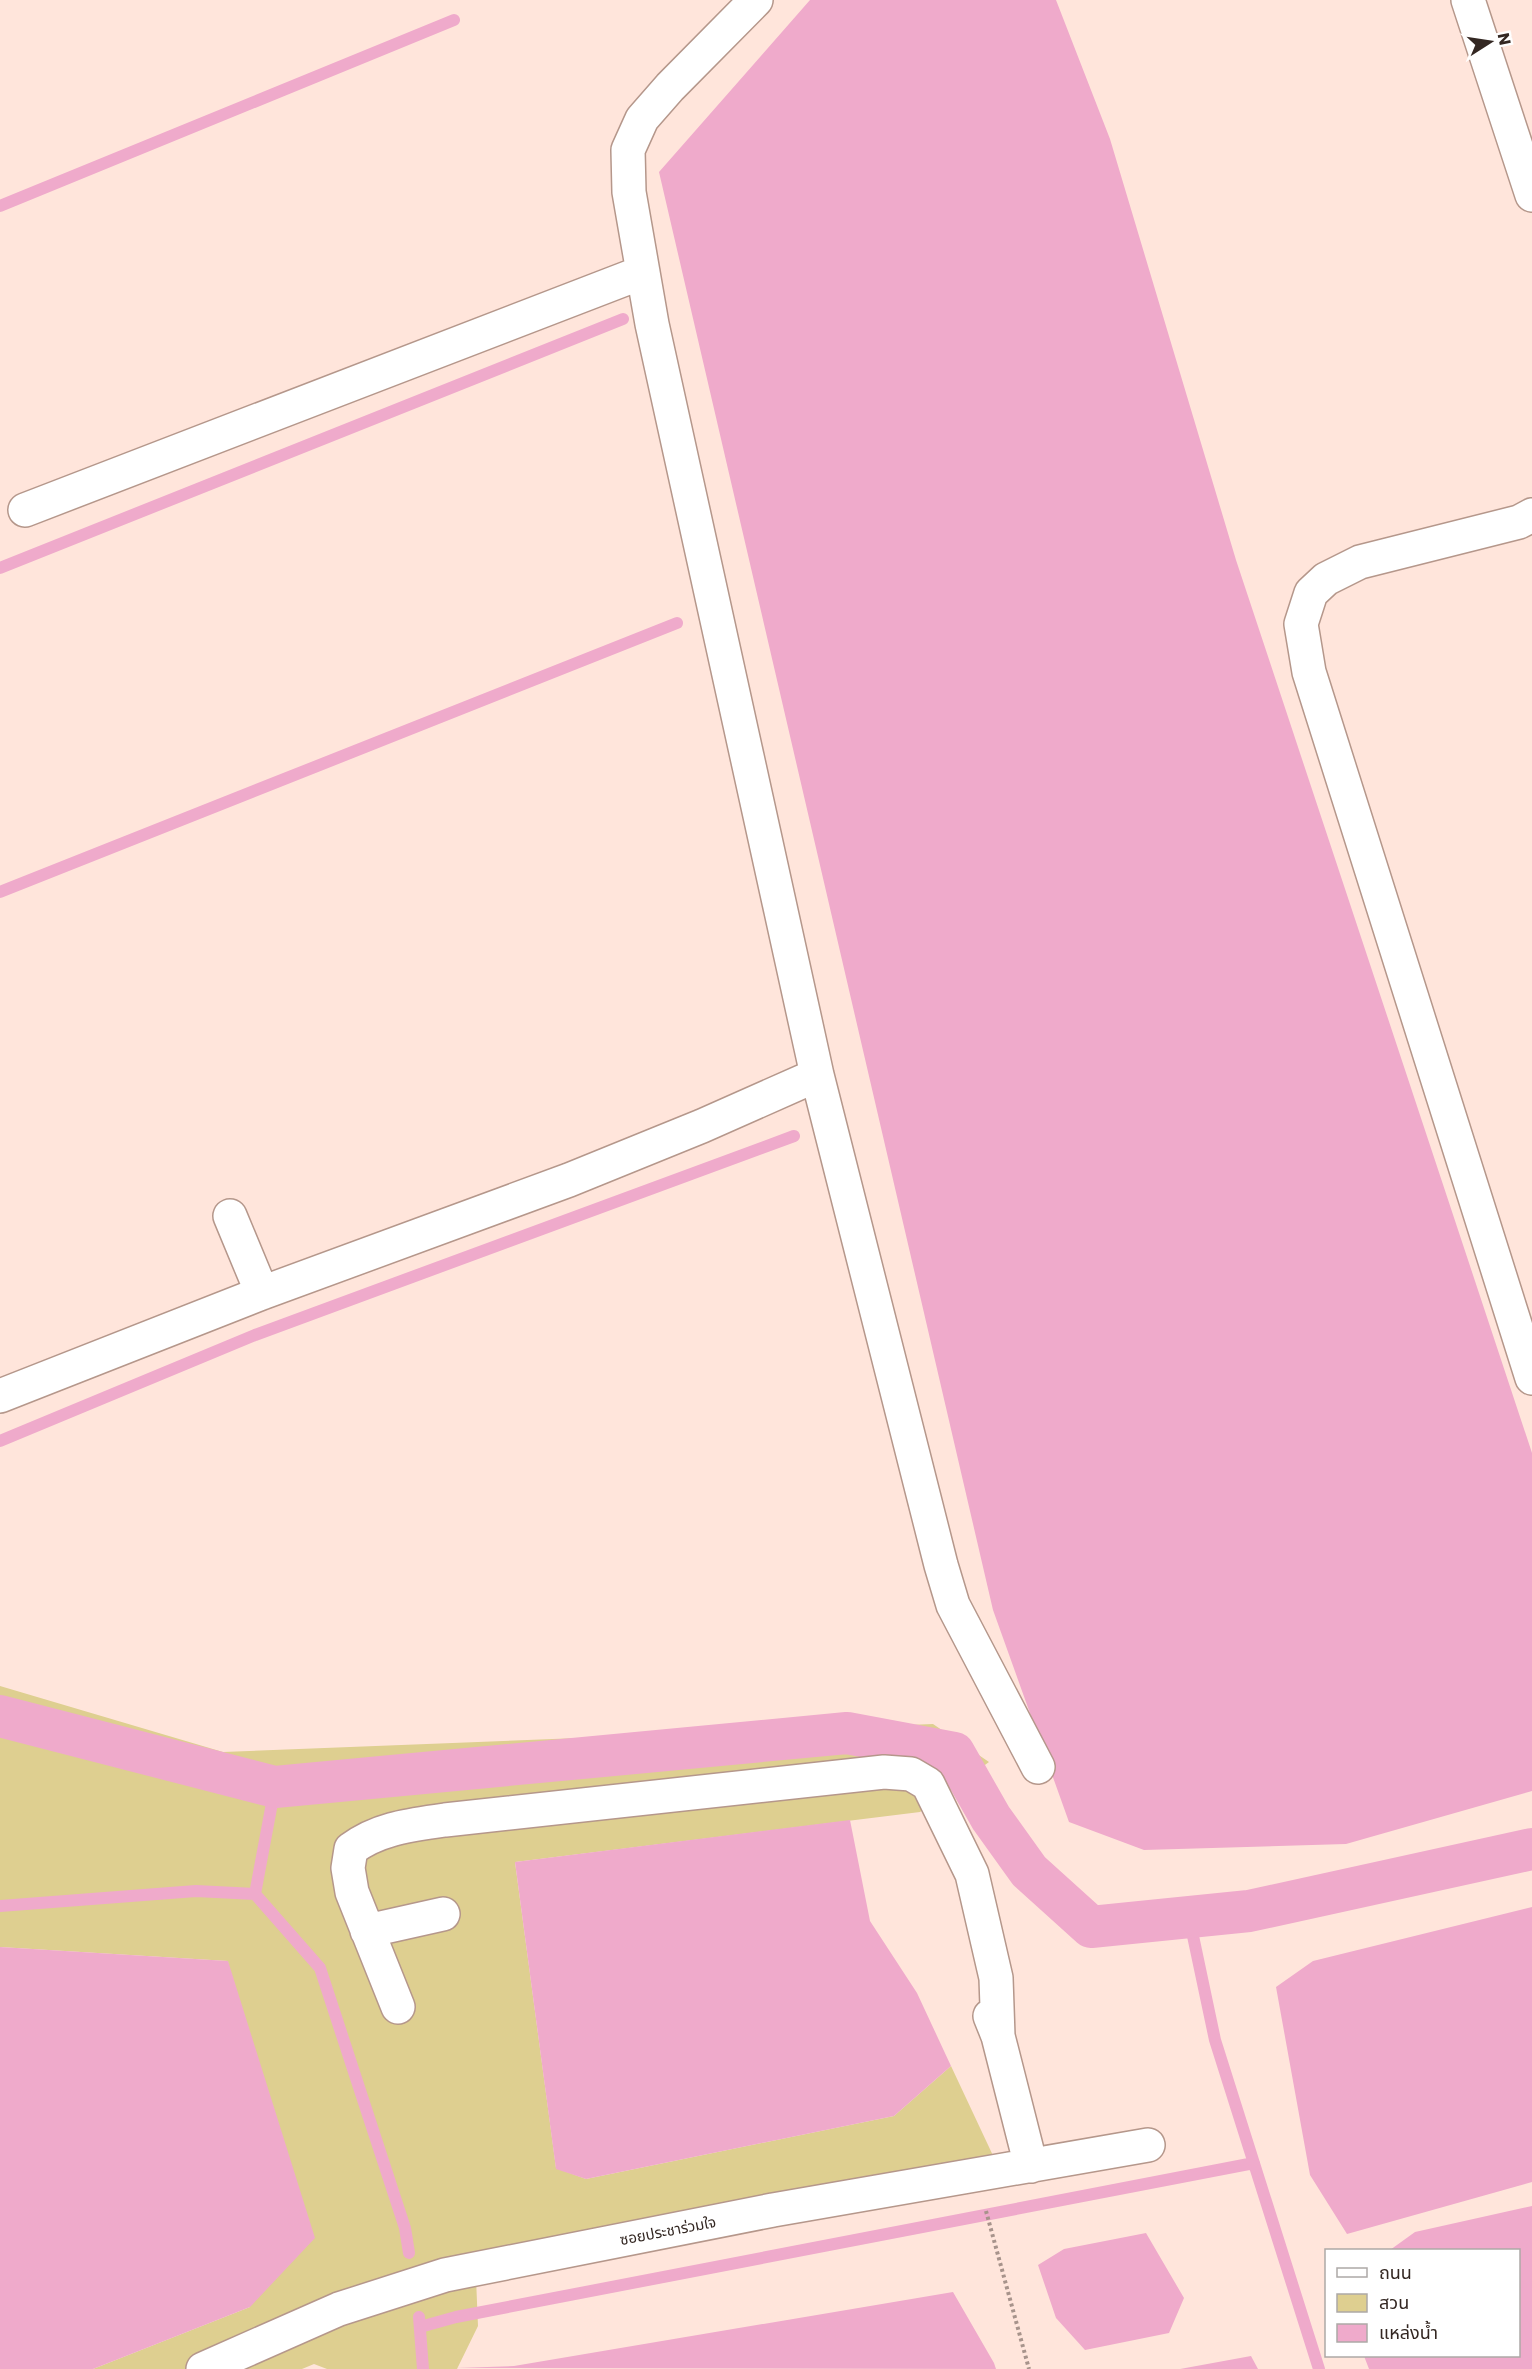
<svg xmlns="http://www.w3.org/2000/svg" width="1532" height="2369" font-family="Poppins,'Noto Sans Thai',sans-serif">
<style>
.green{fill:#decf90}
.water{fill:#efaacb}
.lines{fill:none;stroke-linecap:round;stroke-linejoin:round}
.stream{stroke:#efaacb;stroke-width:12}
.canal{stroke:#efaacb;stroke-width:42}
.minor-casing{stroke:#b5978b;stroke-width:36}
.path{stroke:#a7938b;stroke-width:4;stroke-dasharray:3 3;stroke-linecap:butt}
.minor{stroke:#fff;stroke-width:33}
.labels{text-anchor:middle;stroke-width:4.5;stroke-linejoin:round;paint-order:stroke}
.street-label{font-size:15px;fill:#332722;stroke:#fff}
</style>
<rect width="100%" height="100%" fill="#ffe5db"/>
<path class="green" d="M0 1686 223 1752 933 1724 989 1762 920 1812 515 1862 556 2168 586 2179 894 2116 951 2066 996 2162 475 2254 478 2326 457 2369H327L314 2364 302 2369H93L250 2307 228 1961 0 1947Z"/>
<path class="water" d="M810 0H1056L1110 139 1236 560 1532 1453V1791L1346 1844 1144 1850 1069 1822 993 1610 659 172Z
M850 1820 870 1921 917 1993 951 2066 894 2116 586 2179 556 2169 515 1862Z
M1532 1907V2182L1347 2234 1310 2175 1276 1987 1313 1961Z
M0 1947 228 1961 315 2238 250 2307 93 2369H0Z
M1532 2206V2369H1369L1364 2356H1518V2250H1390L1415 2232Z
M1146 2233 1184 2298 1169 2333 1085 2350 1056 2318 1038 2265 1064 2249Z
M953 2292 994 2363 996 2369 456 2368 514 2366Z
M1251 2356 1258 2369H1180Z"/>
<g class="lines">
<path class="stream" d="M0 206 454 20
M0 568 623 319
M0 892 677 623
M0 1441 255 1335 794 1136
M255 1894 320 1968 405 2228 409 2253
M0 1906 196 1891 255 1894 275 1787
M1189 1917 1215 2040 1319 2369
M419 2317 423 2369
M420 2327 456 2317 1254 2163"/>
<path class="canal" d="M0 1716 275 1787 847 1733 954 1753 991 1818 1029 1871 1091 1927 1249 1911 1532 1849"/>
<defs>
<path id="minor" d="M756 0 670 87 642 119 628 150 629 192 652 324 817 1075 941 1565 953 1605 1038 1767
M1468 0 1532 195
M25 510 643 272
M1532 515 1519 522 1360 562 1326 579 1311 593 1301 624 1309 672 1532 1378
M230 1216 262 1293
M0 1396 262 1293 569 1180 702 1126 817 1075
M367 1931 443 1914
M398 2007 352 1892 348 1868 351 1849C379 1828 411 1825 445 1820L884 1772 911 1774 928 1784 972 1874 996 1978 998 2036
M990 2016 998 2036 1031 2166
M203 2369 339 2309 445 2275 773 2210 1148 2145"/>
</defs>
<use href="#minor" class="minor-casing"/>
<path class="path" d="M986 2211 1029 2369"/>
<use href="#minor" class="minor"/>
</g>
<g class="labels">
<g class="street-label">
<text transform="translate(668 2231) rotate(-11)" y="5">ซอยประชาร่วมใจ</text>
</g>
</g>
<rect x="1325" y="2249" width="195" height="108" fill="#ffffff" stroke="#ada9a7" stroke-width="1.5"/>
<rect x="1337" y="2268" width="30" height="9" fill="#ffffff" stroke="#ada9a7" stroke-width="1.5"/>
<text x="1379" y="2279" font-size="18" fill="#332722">ถนน</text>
<rect x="1337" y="2294" width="30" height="18" fill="#decf90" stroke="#ada9a7" stroke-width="1.5"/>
<text x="1379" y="2309" font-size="18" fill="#332722">สวน</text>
<rect x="1337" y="2324" width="30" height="18" fill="#efaacb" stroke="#ada9a7" stroke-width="1.5"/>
<text x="1379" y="2339" font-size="18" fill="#332722">แหล่งน้ำ</text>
<g transform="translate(1490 42) rotate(78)" stroke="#ffffff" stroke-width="4.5" paint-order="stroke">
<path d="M0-4.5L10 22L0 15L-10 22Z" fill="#332722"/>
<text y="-9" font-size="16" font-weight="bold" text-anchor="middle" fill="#332722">N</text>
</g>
</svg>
